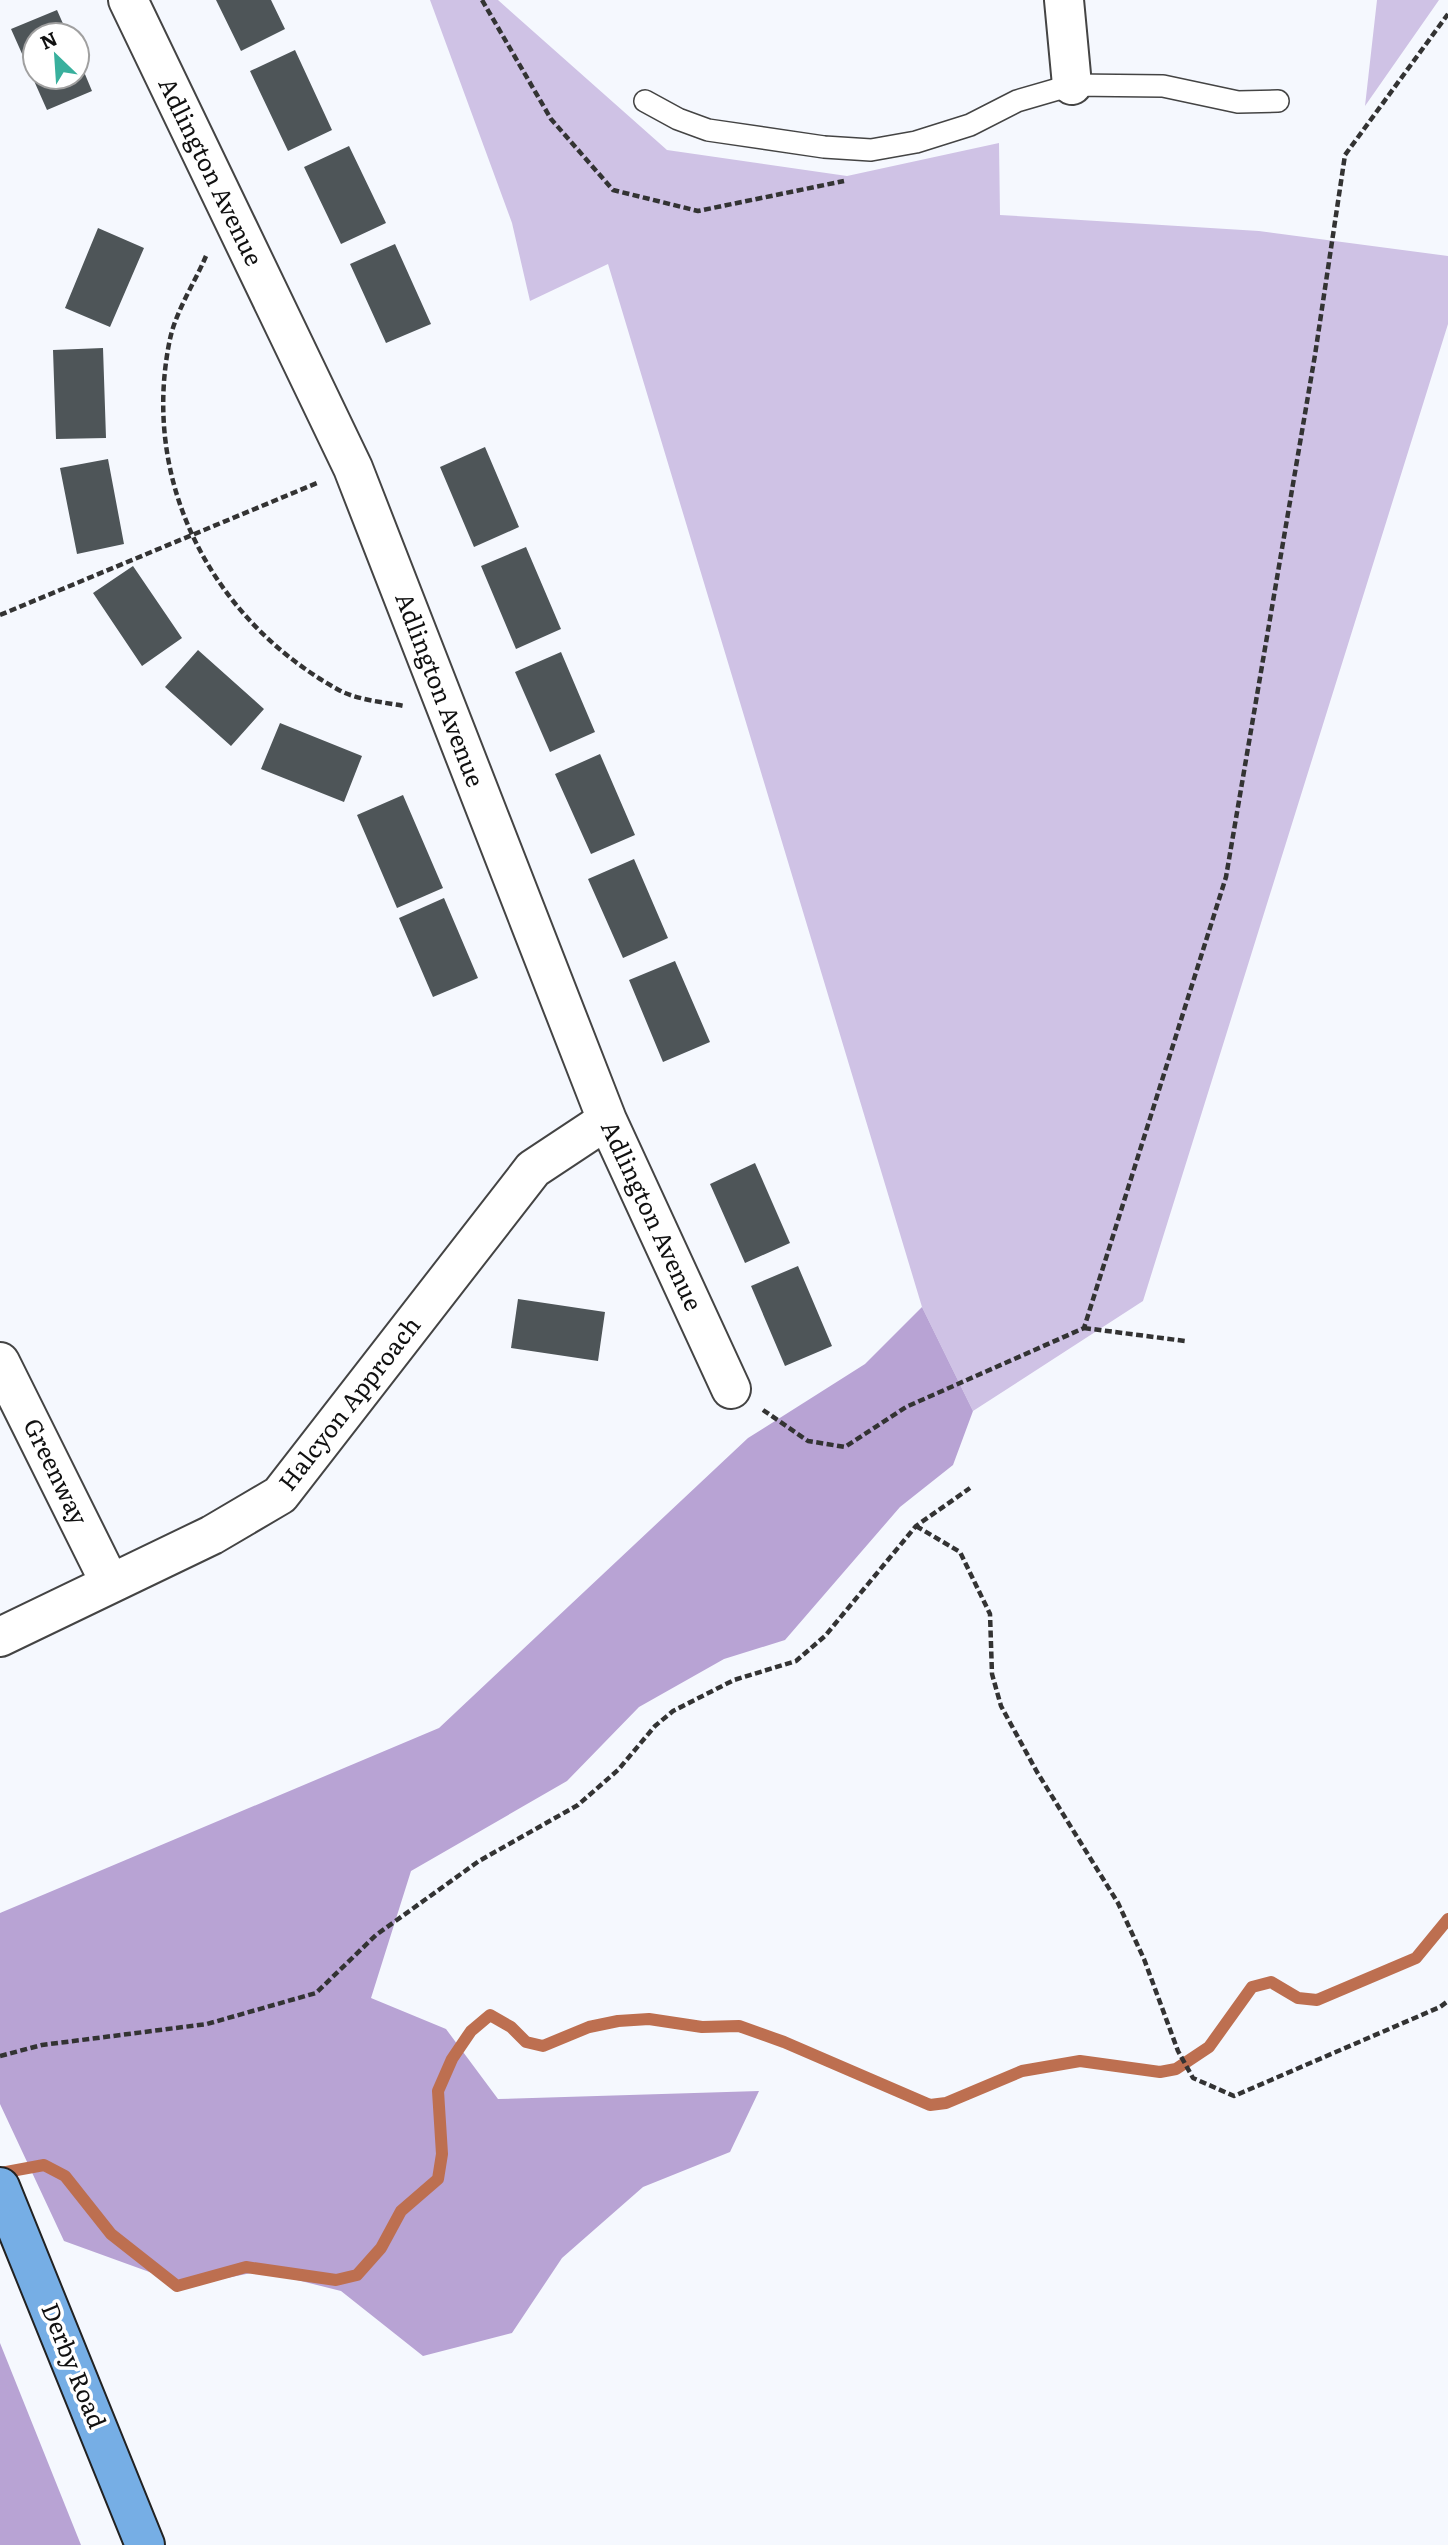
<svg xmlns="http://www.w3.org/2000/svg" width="1448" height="2545" font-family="Literata,serif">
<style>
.green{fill:#cfc2e5}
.forest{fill:#b8a3d4}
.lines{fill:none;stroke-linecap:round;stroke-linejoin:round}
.stream{stroke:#bd6f50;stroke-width:12}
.building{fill:#4e5558}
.service-casing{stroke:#444;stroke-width:24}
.minor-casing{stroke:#444;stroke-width:42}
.trunk-casing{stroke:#222;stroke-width:42}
.path{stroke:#333;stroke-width:4.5;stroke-dasharray:7 3.5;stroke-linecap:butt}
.service{stroke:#fff;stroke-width:21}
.minor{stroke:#fff;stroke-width:38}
.trunk{stroke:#76aee5;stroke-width:38}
.labels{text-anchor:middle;stroke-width:7;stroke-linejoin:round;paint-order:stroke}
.street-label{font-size:24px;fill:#111;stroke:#fff}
</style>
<rect width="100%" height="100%" fill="#f5f8fe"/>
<path class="green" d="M430 0H498L667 150 847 176 999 143 1000 215 1259 231 1448 256V324L1143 1301 973 1411 922 1307 608 264 530 301 512 223Z
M1377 0H1439L1365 106Z"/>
<path class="forest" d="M922 1307 973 1411 953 1465 900 1507 785 1640 724 1659 639 1707 567 1781 411 1871 371 1998 446 2029 498 2099 759 2091 730 2152 643 2187 562 2258 512 2333 423 2356 341 2291 261 2271 188 2286 64 2241 0 2104V1913L439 1728 748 1438 865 1364Z
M0 2343 81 2545H0Z"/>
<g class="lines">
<path class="stream" d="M0 2173 44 2165 65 2176 111 2234 177 2286 246 2267 336 2280 357 2275 381 2248 401 2211 438 2179 442 2154 438 2091 452 2059 471 2031 490 2015 511 2027 526 2042 543 2046 589 2027 618 2021 649 2019 702 2027 739 2026 784 2042 930 2105 946 2103 1022 2071 1080 2061 1160 2072 1176 2069 1209 2047 1252 1987 1271 1982 1298 1998 1317 2000 1416 1958 1448 1919"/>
</g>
<path class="building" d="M216 0H271L285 29 241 51Z
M57 10 68 35H35V77H77V55L92 91 47 110 11 29Z
M295 50 332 130 288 151 250 71Z
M349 146 386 223 341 244 304 167Z
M98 228 144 248 110 327 65 308Z
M395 244 431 324 386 343 350 264Z
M103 348 106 438 56 439 53 350Z
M485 447 519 527 474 547 440 467Z
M108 459 124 544 77 554 60 468Z
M526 547 561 629 516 649 481 566Z
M133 566 182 638 142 666 93 593Z
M198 650 264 709 231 746 165 687Z
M561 652 595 732 550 752 515 672Z
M280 723 362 756 344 802 261 769Z
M600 754 635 835 591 854 555 774Z
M403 795 443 888 397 908 357 815Z
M634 859 668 938 623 958 588 879Z
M444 898 478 978 433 997 399 918Z
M675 961 710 1042 663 1062 629 980Z
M755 1163 790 1243 745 1263 710 1184Z
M798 1266 832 1346 785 1366 751 1286Z
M518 1299 605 1312 598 1361 511 1348Z"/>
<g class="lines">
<defs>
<path id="service" d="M645 101 678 119 708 130 824 147 871 150 916 142 970 125 1017 101 1072 85 1163 86 1238 102 1278 101"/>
<path id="minor" d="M128 0 353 468 607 1120 731 1389
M1064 0 1072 85
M0 1362 110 1583
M0 1637 212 1535 280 1495 533 1169 607 1120"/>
<path id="trunk" d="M0 2187 145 2545"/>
</defs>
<use href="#service" class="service-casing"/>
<use href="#minor" class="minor-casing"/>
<use href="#trunk" class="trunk-casing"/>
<path class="path" d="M482 0 551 119 613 190 698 211 844 181
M206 256C195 282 176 311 170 339 140 482 212 619 337 689 356 700 383 702 404 706
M0 615 317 483
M1084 1328 1185 1341
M763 1410 808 1441 845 1447 906 1407 1084 1328 1226 877 1315 355 1345 155 1448 14
M916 1526 960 1552 990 1614 992 1674 1001 1706 1037 1772 1118 1903 1144 1959 1178 2051 1193 2078 1234 2096 1440 2007 1448 2001
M0 2056 42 2045 207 2024 316 1993 376 1935 479 1861 578 1805 618 1770 655 1726 673 1711 734 1680 796 1661 825 1636 916 1526 970 1488"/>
<use href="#service" class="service"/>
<use href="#minor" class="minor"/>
<use href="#trunk" class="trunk"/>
</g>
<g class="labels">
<g class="street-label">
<text transform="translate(210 172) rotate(64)" y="8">Adlington Avenue</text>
<text transform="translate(439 690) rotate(69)" y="8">Adlington Avenue</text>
<text transform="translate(651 1216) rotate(65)" y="8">Adlington Avenue</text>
<text transform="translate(350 1404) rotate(-52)" y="8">Halcyon Approach</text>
<text transform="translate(55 1472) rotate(64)" y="8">Greenway</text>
<text transform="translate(73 2366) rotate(68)" y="8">Derby Road</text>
</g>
</g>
<g transform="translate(56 56) rotate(335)"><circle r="33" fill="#ffffff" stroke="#a0a0a0" stroke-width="2"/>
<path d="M0-5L12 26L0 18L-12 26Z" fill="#39b09d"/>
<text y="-10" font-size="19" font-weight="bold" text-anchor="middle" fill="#111111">N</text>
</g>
</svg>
